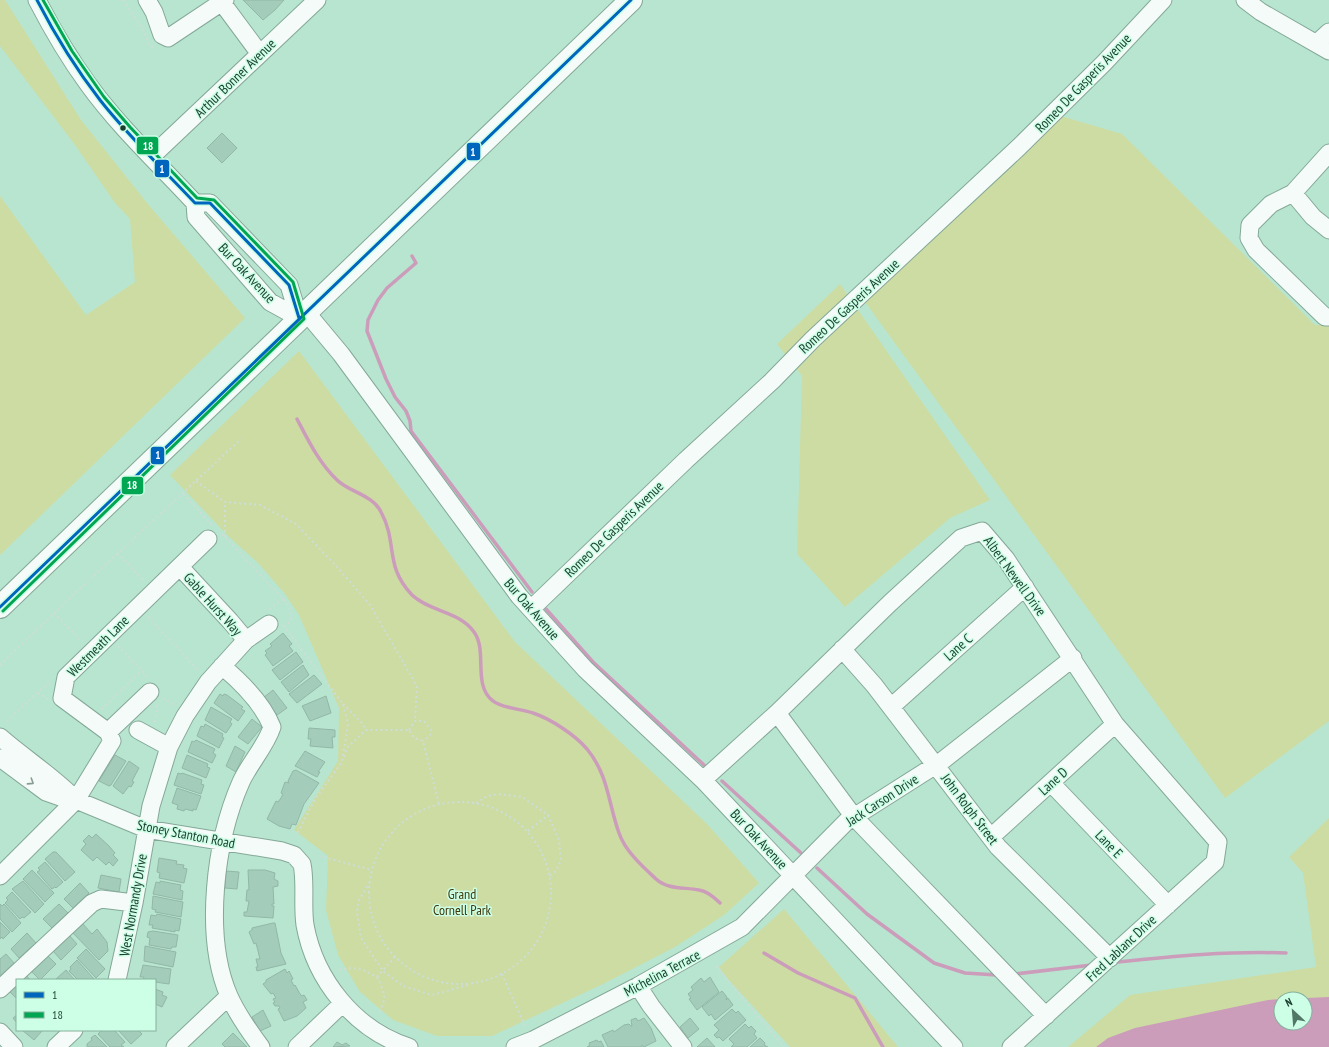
<svg xmlns="http://www.w3.org/2000/svg" width="1329" height="1047" font-family="'PT Sans Narrow',sans-serif">
<style>
.green{fill:#cddca3;fill-rule:evenodd}
.water{fill:#cc9cbb}
.lines{fill:none;stroke-linecap:round;stroke-linejoin:round}
.stream{stroke:#cc9cbb;stroke-width:3.5}
.building{fill:#a3cdba;stroke:#93b7a7}
.minor-casing{stroke:#84a898;stroke-width:19}
.major-casing{stroke:#84a898;stroke-width:24}
.path{stroke:#ceddd6;stroke-width:2;stroke-dasharray:2 3;stroke-linecap:butt}
.minor{stroke:#f4fbf8;stroke-width:17}
.major{stroke:#f4fbf8;stroke-width:22}
.bus-1-casing{stroke:#cdfee6;stroke-width:6}
.bus-2-casing{stroke:#cdfee6;stroke-width:6}
.bus-1{stroke:#0065bd;stroke-width:3}
.bus-2{stroke:#00a651;stroke-width:3}
.oneway{stroke:#879c93}
.bus-dot{fill:#1a3e2e;stroke:#cdfee6;stroke-width:1.5}
.labels{text-anchor:middle;stroke-width:3;stroke-linejoin:round;paint-order:stroke}
.street-label{font-size:14px;fill:#1a3e2e;stroke:#cdfee6}
.park-label{font-size:14px;fill:#3e390b;stroke:#cdfee6}
.line-badge{stroke:#cdfee6;stroke-width:1.5}
.badge-label{font-size:11px;text-anchor:middle;font-weight:bold;fill:#fff}
</style>
<rect width="100%" height="100%" fill="#b8e5d0"/>
<path class="green" d="M0 0H5L81 120 147 203 245 318 0 555V196L86 315 135 282 130 219 115 203 75 145 0 46Z
M1047 112 1122 134 1315 325H1329V721L1225 798 857 291Z
M840 284 990 500 950 518 845 607 797 554 802 376 777 344Z
M299 351 515 642 707 824 759 883 724 915 675 947 603 984 492 1036H437L393 1020 360 992 338 955 326 910 328 856 294 830 338 761 339 708 299 615 285 594 258 563 229 537 170 475Z
M1329 818V1047H1068L1130 995 1316 967 1303 873 1289 857ZM1281 999H1305V1023H1281Z
M784 909 898 1047H790L726 977 719 967Z"/>
<path class="water" d="M1329 997V1047H1096L1108 1038 1135 1028 1268 1000 1281 999V1023H1305V999H1283Z"/>
<g class="lines">
<path class="stream" d="M412 256 416 263 387 288 378 300 368 320 367 331 386 379 395 397 406 411 410 421 411 431 532 592
M297 419C308 440 319 463 337 480 349 492 373 495 381 512 398 543 384 566 412 595 430 612 459 611 474 632 488 651 472 685 493 701 501 708 522 709 533 713 551 719 575 735 587 749 609 776 608 803 619 833 625 851 643 867 656 879 668 890 685 887 699 890 707 891 714 897 720 903
M546 609 593 662 704 765
M722 781 801 853
M817 868 867 914 934 963 965 973 997 975
M764 953 798 973 855 998 883 1047
M1118 962C1174 956 1230 951 1286 953
M1015 974 1092 965"/>
</g>
<path class="building" d="M243 0H284L275 10 263 20Z
M222 133 237 148 222 163 207 148Z
M283 633 292 644 289 646 293 651 273 666 265 655 267 653 265 651 272 646 270 644Z
M296 652 303 662 280 680 272 670Z
M303 665 309 675 289 692 281 682Z
M314 675 322 684 297 703 289 694Z
M273 690 287 708 277 715 263 698Z
M220 694 223 696 224 694 227 695 243 707 241 709 245 711 238 721 214 703Z
M326 696 331 713 310 721 302 706Z
M211 707 232 719 230 722 232 724 226 733 205 720Z
M252 719 262 727 248 744 238 737Z
M205 724 223 734 222 737 224 738 219 748 197 736 201 726 204 727Z
M309 728 335 730V737H332L333 748 310 746 311 739H308Z
M196 740 215 749 213 753 216 755 212 763 188 752 192 741 194 742Z
M235 746 245 752 236 772 226 766Z
M305 751 325 762 318 772H320L317 777 295 766Z
M115 755 126 761 111 785 109 786 99 781Z
M187 755 208 764 207 767 210 768 206 778 182 768Z
M129 761 139 768 132 781 134 782 131 787 129 786 123 794 113 786Z
M296 770 319 783 304 804 296 825 292 824 290 829 279 826 267 819 276 801 278 802 281 798 283 794 281 793 285 782 289 783 288 781 293 771Z
M178 773 181 774 182 773 202 780 201 784 204 785 201 794 174 785Z
M177 788 201 796 196 810 193 809V811L185 809 184 811 177 809 178 805 172 803Z
M96 834 109 846 115 853 113 855 118 860 113 866 109 862 106 865 97 857 93 861 81 850 86 844 83 841 89 835 92 838Z
M53 852H56L75 872 65 881 45 859Z
M159 858 177 861 176 864 184 865 183 868 187 869 184 883 159 878 160 873 157 872Z
M45 862 63 882 56 888 55 887 52 889 37 872 40 870 38 868Z
M32 870 54 893 45 902 23 879Z
M248 870H265L275 873 274 879 278 881V886L273 887 274 904H272V906H274L273 918 244 916V912H247L249 901H246L247 890H249Z
M226 871 239 872 237 889 225 888Z
M101 875 121 879 119 892 98 888Z
M23 881 44 904 35 913 12 889Z
M160 881 181 885 180 890 183 891 182 900 153 894 156 882 160 883Z
M80 883 89 893 73 908 64 899Z
M12 892 31 912 24 918 22 917 20 919 5 903 8 900 6 898Z
M153 896 183 902 181 917 155 912 156 910 152 909Z
M0 904 2 906 4 904 21 923 12 932 0 919Z
M59 904 68 913 52 928 43 919Z
M157 914 181 919 179 931 175 930V932L152 928 153 925H149L151 915 156 916Z
M0 922 10 932 3 939 2 937 0 939Z
M82 923 92 934 97 929 107 942 108 951 99 960 72 932Z
M273 923H275L281 953 286 964 257 971 256 967H258L256 959H260L256 943 254 944 249 932 252 930V928Z
M153 931 178 935 176 947H172L171 949 149 945 150 938 147 937 148 932Z
M27 933 36 943 19 958 11 949Z
M69 935 77 944 61 960 53 951Z
M145 946 176 952 173 967 144 961Z
M86 949 105 969 96 978 77 958Z
M6 954 14 963 0 976V959Z
M47 955 56 964 40 980 31 971Z
M77 960 95 980H78L69 971 71 969 70 967Z
M143 965 171 969 169 984 155 982V980H143L144 977H140Z
M285 969 287 973 289 971 293 979 291 980 294 986 295 985 300 994 302 996 304 995 307 1000 303 1002 306 1008 297 1016 284 1021 278 1009 280 1008 279 1006H275L273 1003 275 1002 273 999 276 998 273 993 271 994 263 984 266 982V980Z
M66 970 75 980 56 979Z
M26 975 30 980H21Z
M710 977 719 992 697 1010 689 999 691 998 688 994 693 990 691 987 701 978 704 982Z
M17 983V999L9 991Z
M155 989 163 992 162 995 167 997 162 1007 155 1004Z
M722 991 727 997 726 1000 728 998 733 1005 715 1020 711 1014 709 1016 702 1007Z
M732 1009 736 1013 738 1011 746 1020 723 1041 719 1037 717 1038 714 1035 719 1030 714 1025Z
M263 1010 271 1026 260 1031 252 1017Z
M17 1015V1023L13 1018Z
M636 1018 638 1021 644 1018 651 1028 656 1041 644 1047 642 1045V1047H608L602 1035 613 1030 614 1032 624 1025 629 1024 631 1026H632L631 1020Z
M690 1018 699 1029 688 1038 680 1027Z
M745 1024 749 1028 751 1026 756 1031 754 1034 757 1038 747 1047H731L734 1044 729 1039Z
M22 1030H41L42 1031 34 1040Z
M102 1030H114L125 1042 121 1045 124 1047H110L98 1034Z
M118 1030H138L142 1034 131 1044Z
M233 1033 247 1047H225L222 1044Z
M95 1035 107 1047H87V1044L92 1040 91 1038Z
M707 1038 715 1047H697Z
M760 1038 765 1043 764 1045 768 1047H750Z
M597 1040 598 1042 601 1041 604 1047H587L590 1045 589 1043Z
M337 1042 342 1045 346 1043 350 1046 333 1047Z"/>
<g class="lines">
<defs>
<path id="minor" d="M37 0C52 29 69 58 88 84 119 127 159 164 195 203L196 217 270 302 299 318
M147 0 154 12 162 35 168 38 225 0
M220 0 260 54
M1245 0 1261 12 1329 51
M1317 43 1329 32
M1329 153 1293 193 1313 217 1329 230
M152 156 317 0
M1293 193 1271 204 1250 225 1249 238 1256 250 1325 317H1329
M195 203H210L289 285 299 318
M306 312 341 354 519 596 585 669 703 780 954 1047
M180 567 230 621 246 640
M531 609 686 460 772 381 813 339 1019 147 1104 63 1163 0
M842 649 874 685 998 847 1110 958
M222 666C241 682 263 704 272 727 266 746 249 764 241 782 215 841 203 936 229 996 237 1014 249 1031 261 1047
M891 707 1025 587
M777 713 854 817 1046 1016
M138 730 169 747
M108 732 150 692
M0 737C25 759 53 776 76 800
M0 758 46 792 63 798 76 800 146 829 282 851 294 855 302 864C306 883 302 905 305 925 315 980 355 1030 409 1047
M703 780 777 713 890 603 961 538 982 531 1006 559 1115 724 1218 842 1215 862 1011 1047
M1051 783 1168 905
M991 837 1115 724
M0 876 76 800 112 741 108 732 62 698 66 677 208 539
M117 980 134 903 151 806 169 747 185 716 208 682 246 640 269 624
M638 986 651 1006 683 1047
M0 989 92 903 101 899 134 903
M0 1032 14 1047
M56 1047 74 1030
M175 1047 229 996
M297 1047 342 1004
M515 1047 533 1040 638 986 742 927 846 822 942 761 1073 658"/>
<path id="major" d="M0 607 631 0"/>
</defs>
<use href="#minor" class="minor-casing"/>
<use href="#major" class="major-casing"/>
<path class="path" d="M123 0 144 31 149 45 156 50
M196 481 225 502 260 505 296 524 337 567 370 605 417 686 415 721
M183 494 213 526
M222 534 287 603C292 612 294 620 284 627
M225 537V502
M117 553 144 581
M269 609 283 599
M54 613 82 642
M148 617 199 671
M283 625 343 704 348 724 342 762 315 799 296 836
M118 646 148 677
M0 665 88 581 241 439
M38 693 49 700
M163 698 174 705
M343 704 362 723 366 730
M102 709 141 671
M7 721 50 681
M155 722 157 705
M409 730 415 721H424L431 730 430 736 423 741
M344 757 347 748 366 730H409L414 738 423 741 439 804
M369 893a91 91 0 1 1 182 0a91 91 0 1 1-182 0Z
M476 803 487 796 498 794 522 797 548 815 559 840 561 860 556 871 550 876
M528 831 548 815
M319 856 372 870
M370 882 359 900 357 912 361 938 383 971 403 986 432 995 468 985
M716 966 784 1047
M339 970C356 966 362 969 377 977L395 957
M502 974 525 1026
M377 977C385 993 387 997 379 1013"/>
<use href="#minor" class="minor"/>
<use href="#major" class="major"/>
<defs>
<path id="bus-1" d="M37 0C55 35 76 69 100 100 129 137 163 169 195 203H210L289 285 299 318
M0 607 631 0"/>
<path id="bus-2" d="M3 611 304 319 293 282 214 200 197 198 130 127 104 97 72 51 43 0"/>
</defs>
<use href="#bus-1" class="bus-1-casing"/>
<use href="#bus-2" class="bus-2-casing"/>
<use href="#bus-1" class="bus-1"/>
<use href="#bus-2" class="bus-2"/>
</g>
<defs><path id="oneway-chevron" d="M-2-3.5L2.5 0L-2 3.5" fill="none" stroke-width="1.6" stroke-linecap="round" stroke-linejoin="round"/></defs>
<use class="oneway" href="#oneway-chevron" transform="translate(31 782) rotate(33)"/>
<circle class="bus-dot" cx="123" cy="128" r="3.5"/>
<g class="labels">
<g class="street-label">
<text transform="translate(235 78) rotate(-44)" y="5">Arthur Bonner Avenue</text>
<text transform="translate(1083 83) rotate(-46)" y="5">Romeo De Gasperis Avenue</text>
<text transform="translate(247 273) rotate(47)" y="5">Bur Oak Avenue</text>
<text transform="translate(849 306) rotate(-43)" y="5">Romeo De Gasperis Avenue</text>
<text transform="translate(614 529) rotate(-44)" y="5">Romeo De Gasperis Avenue</text>
<text transform="translate(1015 576) rotate(54)" y="5">Albert Newell Drive</text>
<text transform="translate(213 604) rotate(48)" y="5">Gable Hurst Way</text>
<text transform="translate(532 609) rotate(49)" y="5">Bur Oak Avenue</text>
<text transform="translate(98 646) rotate(-45)" y="5">Westmeath Lane</text>
<text transform="translate(958 647) rotate(-42)" y="5">Lane C</text>
<text transform="translate(1053 781) rotate(-42)" y="5">Lane D</text>
<text transform="translate(882 800) rotate(-33)" y="5">Jack Carson Drive</text>
<text transform="translate(970 809) rotate(53)" y="5">John Rolph Street</text>
<text transform="translate(186 834) rotate(11)" y="5">Stoney Stanton Road</text>
<text transform="translate(759 839) rotate(47)" y="5">Bur Oak Avenue</text>
<text transform="translate(1109 844) rotate(46)" y="5">Lane E</text>
<text transform="translate(133 905) rotate(-80)" y="5">West Normandy Drive</text>
<text transform="translate(1121 948) rotate(-43)" y="5">Fred Lablanc Drive</text>
<text transform="translate(662 973) rotate(-28)" y="5">Michelina Terrace</text>
</g>
<g class="park-label">
<text x="462" y="899">Grand<tspan x="462" dy="16">Cornell Park</tspan></text>
</g>
</g>
<g class="line-badge">
<rect x="136" y="136" width="23" height="19" rx="4" fill="#00a651"/>
<rect x="466" y="142" width="15" height="19" rx="4" fill="#0065bd"/>
<rect x="154" y="159" width="16" height="19" rx="4" fill="#0065bd"/>
<rect x="150" y="446" width="15" height="19" rx="4" fill="#0065bd"/>
<rect x="121" y="476" width="23" height="19" rx="4" fill="#00a651"/>
</g>
<g class="badge-label">
<text x="148" y="150">18</text>
<text x="473" y="156">1</text>
<text x="162" y="173">1</text>
<text x="158" y="459">1</text>
<text x="132" y="489">18</text>
</g>
<rect x="16" y="979" width="140" height="52" fill="#cdfee6" stroke="#85b19c"/>
<rect x="24" y="992" width="20" height="6" fill="#0065bd" stroke="#85b19c"/>
<text x="52" y="999" font-size="12" fill="#1a3e2e">1</text>
<rect x="24" y="1012" width="20" height="6" fill="#00a651" stroke="#85b19c"/>
<text x="52" y="1019" font-size="12" fill="#1a3e2e">18</text>
<g transform="translate(1293 1011) rotate(334)"><circle r="19" fill="#cdfee6" stroke="#85b19c"/>
<path d="M0-3L7 15L0 10L-7 15Z" fill="#517867"/>
<text y="-6" font-size="11" font-weight="bold" text-anchor="middle" fill="#1a3e2e">N</text>
</g>
</svg>
